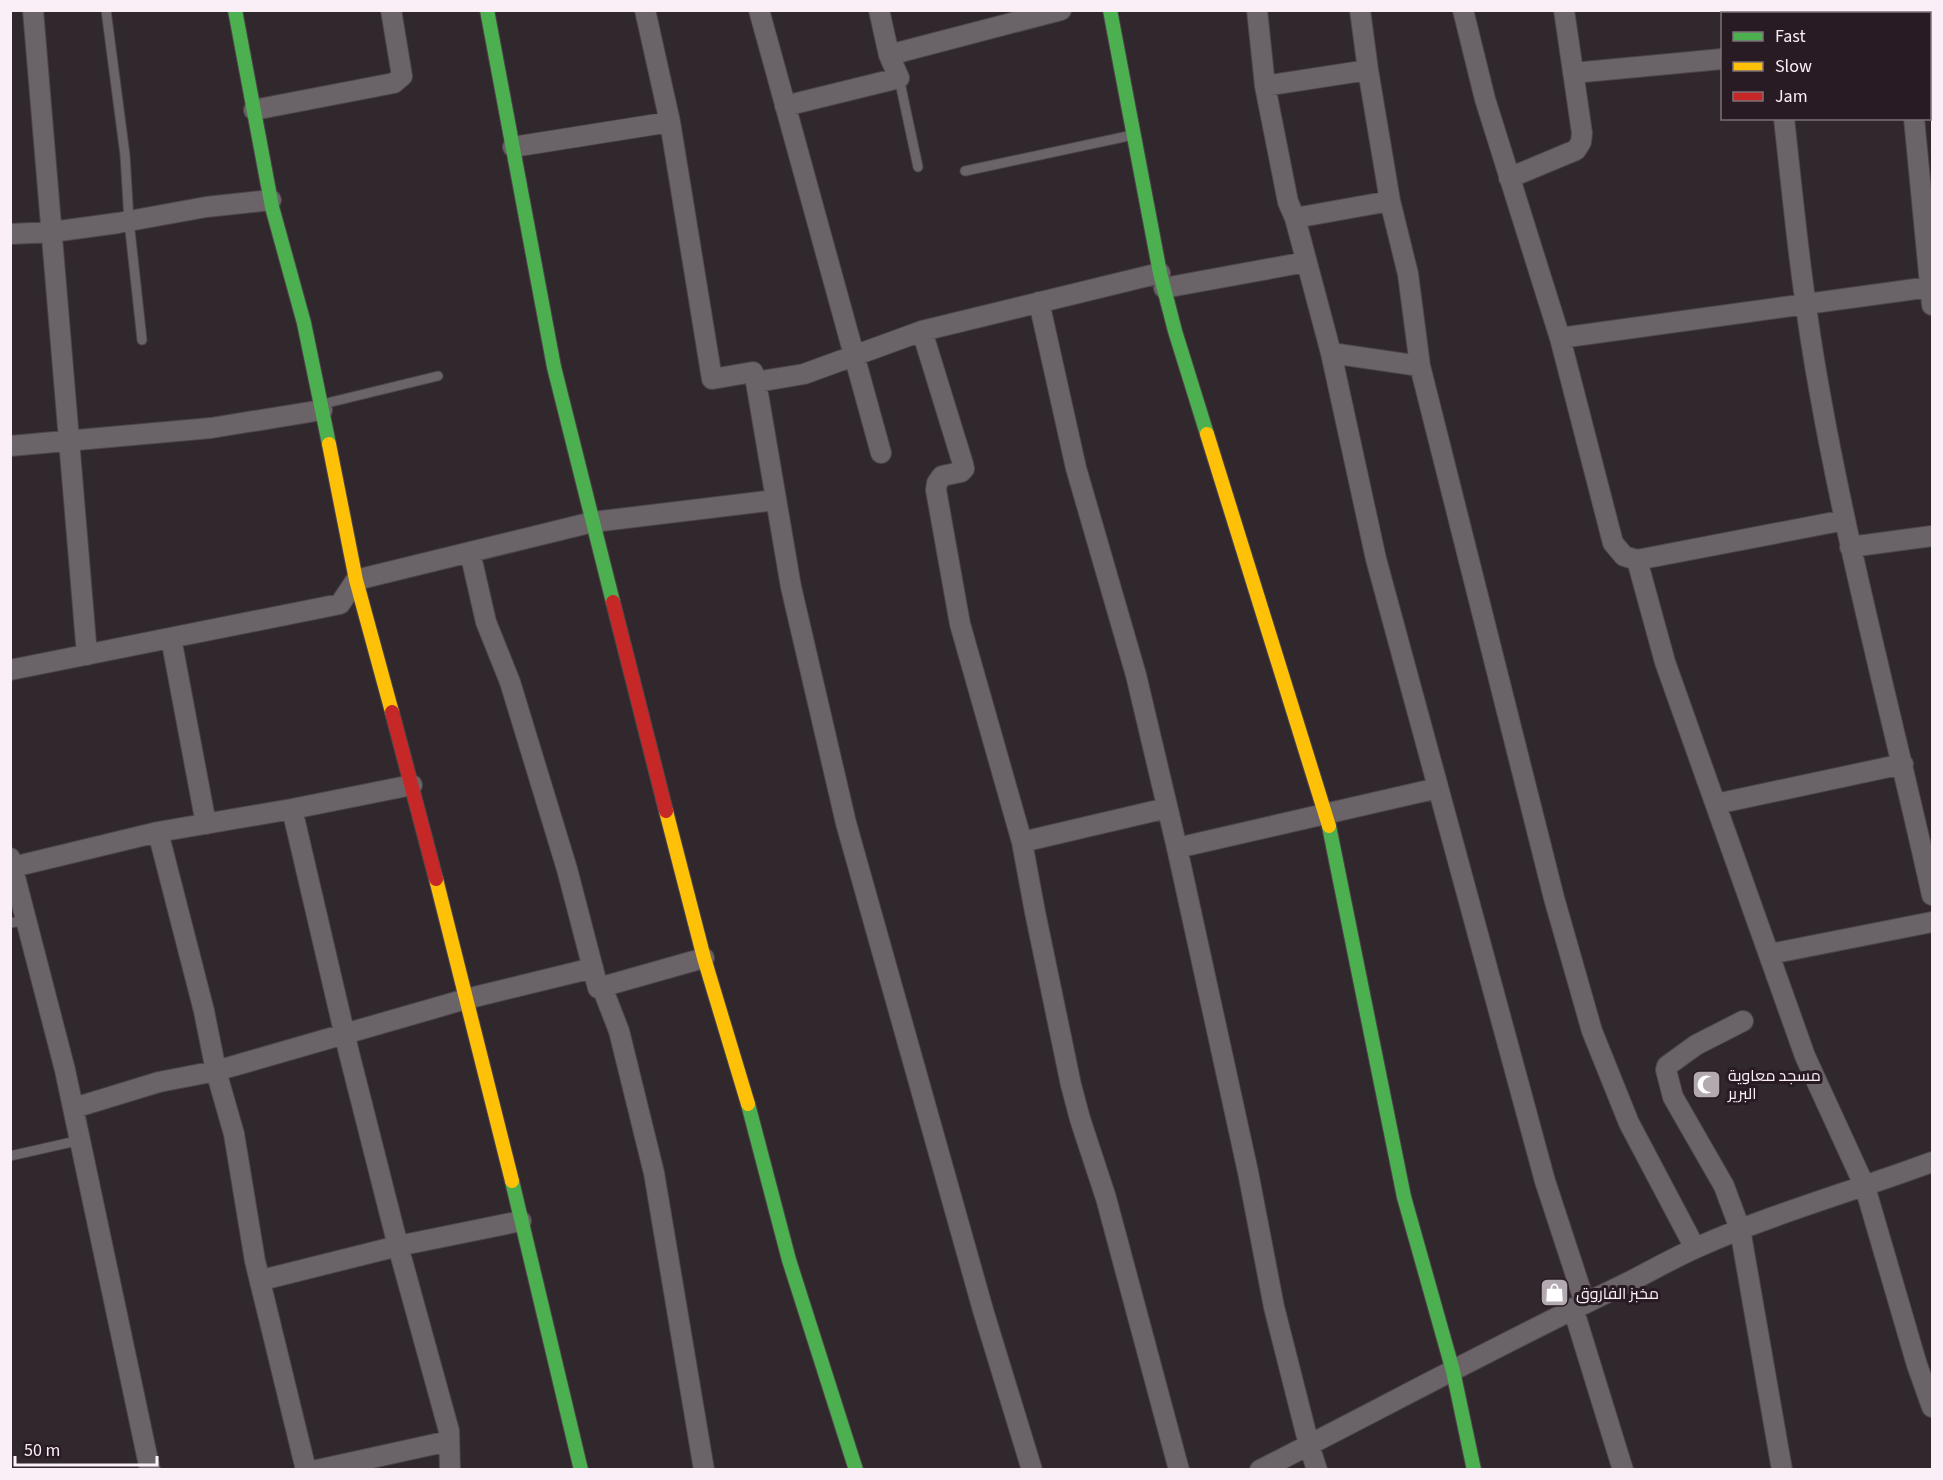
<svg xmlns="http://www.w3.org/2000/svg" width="1943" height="1480" font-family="'Source Sans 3',Cairo,sans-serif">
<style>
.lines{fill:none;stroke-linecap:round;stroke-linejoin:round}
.lane-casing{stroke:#4d454a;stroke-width:11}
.street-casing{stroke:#4d454a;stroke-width:22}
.fast-casing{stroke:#4d454a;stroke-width:16}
.slow-casing{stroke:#4d454a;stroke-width:16}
.jam-casing{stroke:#4d454a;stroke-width:16}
.lane{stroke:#6a6468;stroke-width:9}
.street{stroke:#6a6468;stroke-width:20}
.fast{stroke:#4caf50;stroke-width:14}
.slow{stroke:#ffc107;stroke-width:14}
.jam{stroke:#c62828;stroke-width:14}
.labels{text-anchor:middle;stroke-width:6;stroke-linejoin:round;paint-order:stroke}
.poi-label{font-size:16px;fill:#faeff6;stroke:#291b24;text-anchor:start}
</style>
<rect width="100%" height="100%" fill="#30282d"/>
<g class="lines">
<defs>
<path id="lane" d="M106 10 125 155 129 221 142 340
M899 78 918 167
M965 171 1133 135
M323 404 438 376
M10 923 27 920
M10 1156 81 1140"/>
<path id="street" d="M33 10 87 655
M645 10 670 122 712 379 753 372 756 382 804 374 922 331 1160 273
M759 10 881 453
M1257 10 1265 86 1288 202 1295 218 1331 353 1420 366 1554 898 1592 1031 1629 1123 1695 1248
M1360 10 1368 70
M1463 10 1485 99 1560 338 1613 543 1624 556 1637 560 1665 662 1805 1056 1865 1187 1917 1365 1932 1407
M1770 10V14
M1898 10 1899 14
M889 55 1061 10
M1573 73 1722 59
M1265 86 1368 70 1390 201 1408 274 1420 366
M785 106 899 78 889 55 879 10
M254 110 394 83 402 76 391 10
M1784 118C1794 210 1803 302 1820 394 1850 562 1895 728 1932 895
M1914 118 1932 305
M513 147 670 122
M1509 178 1576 150 1581 142 1582 133 1564 10
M1295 218 1390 201
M10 234 52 232 118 223 206 207 271 200
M1164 288 1306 262
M1039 302 1076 468 1136 675 1177 848 1248 1172 1274 1307 1309 1445 1317 1470
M922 331 963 464 964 469 961 472 942 476 937 483 936 490 960 624 1022 842 1035 912 1071 1085 1080 1119 1106 1198 1179 1470
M1560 338 1930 287
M1331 353 1376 559 1545 1181 1585 1303
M756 382 791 587 846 823 983 1310 1032 1470
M10 446 211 428 322 410
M1850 547 1932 536
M470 552 486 622 510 682 567 869 598 988 704 958
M1637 560 1845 520
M171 638 206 824
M10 670 340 604 356 580 593 522 775 500
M412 785 292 809 349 1053 398 1246 449 1431 450 1470
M1716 804 1903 764
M158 832 292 809
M1022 842 1167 808
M1177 848 1438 788
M10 858 65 1070 150 1470
M13 867 158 832 204 1011 216 1071 234 1134 255 1261 306 1470
M1770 954 1932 922
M602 987 619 1031 654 1173 704 1470
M1743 1021 1696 1045 1667 1066 1666 1070 1673 1097 1724 1186 1740 1229 1782 1470
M74 1108 159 1082 216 1071 466 999 593 968
M260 1282 270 1278 398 1246 521 1221
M1573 1308 1623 1470
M317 1470 449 1441
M1260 1470C1382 1408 1502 1343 1625 1284 1649 1272 1673 1258 1698 1247 1774 1213 1854 1191 1932 1162"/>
<path id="fast" d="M235 10 272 207 304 323 329 444
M487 10 554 367 613 602
M1110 10 1160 273 1175 331 1207 434
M1329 826 1404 1197 1453 1371 1474 1470
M748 1104 789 1260 856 1470
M512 1181 581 1470"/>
<path id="slow" d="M1207 434 1329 826
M329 444 356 580 392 712
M666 811 704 958 748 1104
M436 879 512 1181"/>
<path id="jam" d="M613 602 666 811
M392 712 436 879"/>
</defs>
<use href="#lane" class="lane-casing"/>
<use href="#street" class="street-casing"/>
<use href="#fast" class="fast-casing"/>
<use href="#slow" class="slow-casing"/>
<use href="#jam" class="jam-casing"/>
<use href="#lane" class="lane"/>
<use href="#street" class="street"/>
<use href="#fast" class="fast"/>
<use href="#slow" class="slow"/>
<use href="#jam" class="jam"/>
</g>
<defs>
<symbol id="mosque-square" viewBox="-11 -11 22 22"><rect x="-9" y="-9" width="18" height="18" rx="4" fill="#b3a9b0" stroke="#291b24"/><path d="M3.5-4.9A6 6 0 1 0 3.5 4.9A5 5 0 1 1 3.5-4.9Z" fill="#fff"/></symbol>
<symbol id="shop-square" viewBox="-11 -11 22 22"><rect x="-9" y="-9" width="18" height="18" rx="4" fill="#b3a9b0" stroke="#291b24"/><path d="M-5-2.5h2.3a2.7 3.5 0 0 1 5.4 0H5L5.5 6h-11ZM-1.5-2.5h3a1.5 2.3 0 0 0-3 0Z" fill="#fff"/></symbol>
</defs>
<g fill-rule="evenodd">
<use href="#mosque-square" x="1690" y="1068" width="33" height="33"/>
<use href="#shop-square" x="1538" y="1276" width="33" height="33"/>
</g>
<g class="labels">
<g class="poi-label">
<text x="1728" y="1081">مسجد معاوية<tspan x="1728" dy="18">البرير</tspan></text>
<text x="1576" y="1299">مخبز الفاروق</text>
</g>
</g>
<rect width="1943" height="1480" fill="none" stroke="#faeff6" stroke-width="24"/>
<rect x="1721" y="12" width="210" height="108" fill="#291b24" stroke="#7d7078" stroke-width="1.5"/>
<rect x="1733" y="32" width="30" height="9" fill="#4caf50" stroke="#7d7078" stroke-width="1.5"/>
<text x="1775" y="42" font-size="18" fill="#faeff6">Fast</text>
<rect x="1733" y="62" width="30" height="9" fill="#ffc107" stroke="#7d7078" stroke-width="1.5"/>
<text x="1775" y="72" font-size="18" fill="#faeff6">Slow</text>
<rect x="1733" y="92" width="30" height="9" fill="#c62828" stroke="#7d7078" stroke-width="1.5"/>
<text x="1775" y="102" font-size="18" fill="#faeff6">Jam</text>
<path d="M15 1456v9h142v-9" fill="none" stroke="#faeff6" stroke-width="3"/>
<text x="24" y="1456" font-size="18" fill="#faeff6" stroke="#291b24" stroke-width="4.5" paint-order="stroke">50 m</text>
</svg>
